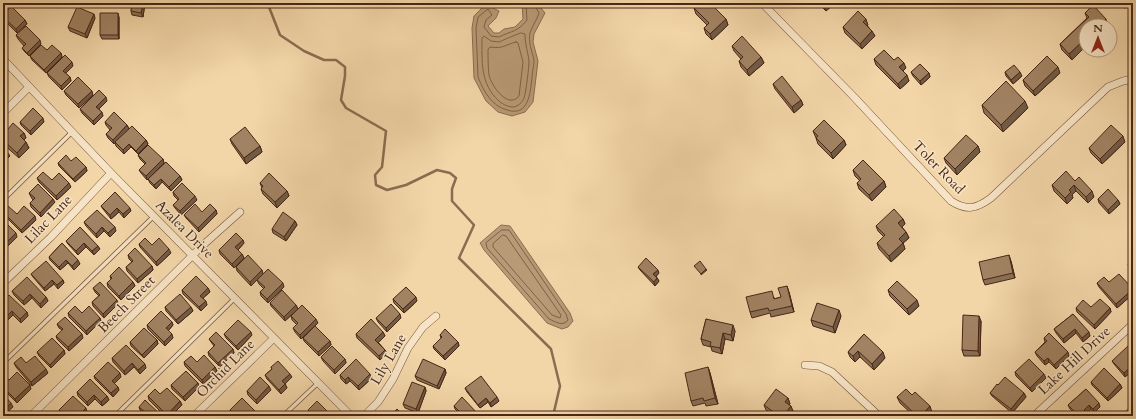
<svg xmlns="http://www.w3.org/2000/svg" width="1136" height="419" font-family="Cardo,serif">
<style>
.water{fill:#b99a76;stroke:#8c6c50}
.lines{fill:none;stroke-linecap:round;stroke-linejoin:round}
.shore{stroke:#816046;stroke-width:1}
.stream{stroke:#8c6c50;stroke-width:2.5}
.service-casing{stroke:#74533a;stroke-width:5}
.minor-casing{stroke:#74533a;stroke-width:8}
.service{stroke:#f7e4c6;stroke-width:3.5}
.minor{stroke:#f7e4c6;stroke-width:7}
.wall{fill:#8a7054;stroke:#492716}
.shaded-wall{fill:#715b45;stroke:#492716}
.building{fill:#a18262;stroke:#492716}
.labels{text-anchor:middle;stroke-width:3;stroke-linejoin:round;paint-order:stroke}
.street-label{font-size:14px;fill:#492716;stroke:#f7e4c6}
</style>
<rect width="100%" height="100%" fill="#f3d6a8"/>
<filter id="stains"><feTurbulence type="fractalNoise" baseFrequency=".005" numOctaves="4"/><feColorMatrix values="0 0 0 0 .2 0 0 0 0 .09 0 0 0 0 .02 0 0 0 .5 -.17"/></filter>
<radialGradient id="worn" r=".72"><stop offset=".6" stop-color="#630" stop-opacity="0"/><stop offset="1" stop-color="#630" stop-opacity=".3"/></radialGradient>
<path class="water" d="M487 3H494L493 8 499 11 496 18 488 26 494 33H499L504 29 515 27 523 19 522 3H537L545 13 534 34 533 42 538 61 533 102 525 112 512 116 498 112 486 101 474 78 472 28 474 16Z
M501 225 510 226 570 313 573 321 568 327 562 329 547 323 484 250 480 243Z"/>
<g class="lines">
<path class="shore" d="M526 3 527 20C518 32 511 31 499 37L491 36 484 27 486 20 492 15 488 9 478 17 476 28 478 77C484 92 492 106 507 110 529 117 530 93 532 78 532 72 534 66 534 60 532 51 528 42 530 33 532 26 537 20 539 13L535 6 534 3
M521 33 525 34C525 45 528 52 529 61 529 67 526 93 524 98 523 102 517 107 513 107 508 107 502 104 499 101 480 84 482 61 482 38L484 36 491 41 499 42 508 38Z
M516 42 518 43 523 62 519 96C508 110 491 85 489 75 488 67 488 57 488 49L490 47C504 49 504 45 516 42Z
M502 230H509L566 314 568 320C563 327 556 322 549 319L487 248 486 243Z
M503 235 506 236 561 315 560 318 552 315 493 247V244Z"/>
<path class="stream" d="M263 3 269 7 280 35 304 51 324 60H336L345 67V76L341 100 346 108 386 131 382 167 375 175 376 185 387 190 406 185 437 170 450 173 456 178 452 189V201L474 225 459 258 551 349 560 386 553 416"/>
<defs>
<path id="service" d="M3 200 72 132
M3 363 154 216
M115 416 235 298
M283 416 318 383
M1124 416 1133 407"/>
<path id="minor" d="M762 3 854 97 951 201C967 211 976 209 991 198L1108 87 1123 81 1133 79
M3 59 111 173 351 416
M3 113 29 87
M3 283 51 237 111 173
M805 365 819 366 832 372 879 416
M31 416 202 246 240 212
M194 416 274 338
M364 416 378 402 393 379 408 348 423 327 436 316
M1034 416 1133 324"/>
</defs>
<use href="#service" class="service-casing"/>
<use href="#minor" class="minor-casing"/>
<use href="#service" class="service"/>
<use href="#minor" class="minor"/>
</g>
<path class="wall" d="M53 3H64L58 8Z
M128 3H145L143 17 132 15 131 11 132 7 129 6Z
M818 3H835L826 11Z
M1122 3H1129L1130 7 1124 8Z
M694 8 726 19 728 25 712 40 706 34 704 28 707 25 696 14Z
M1085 13 1108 25 1086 26V46L1072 60 1062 50 1060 44 1087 18Z
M3 15 25 20 27 24 17 33 3 19Z
M119 17V39H102L100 35Z
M95 18 87 38 70 31 68 27Z
M867 25 875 36 862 49 845 33 843 27 868 25Z
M16 35 41 44 29 56 24 51 22 48 24 46 18 39Z
M732 46 761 57 764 63 749 76 741 67 739 61 741 59 734 51Z
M47 50 61 53 62 57 46 73 32 60 30 56Z
M874 59 894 60 906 68 903 71 909 81 900 89 876 65Z
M73 66 65 73 70 77 71 81 62 90 49 77 47 73Z
M911 72 929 73 930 77 921 85 913 76Z
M1005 72 1022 76 1013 84 1006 76Z
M1060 73 1035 96 1025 86 1023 80Z
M773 84 801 100 803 105 794 113 775 89Z
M64 91 93 95 79 108 66 95Z
M107 101 99 109 103 116 94 125 82 113 80 109Z
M982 105 1028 108 1003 132 984 113Z
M20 122H44L31 135 21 125Z
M105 122 127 125 129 129 146 140 148 144 138 154 131 147 124 154 116 146 115 143 114 144 108 138 106 134 110 130 106 125Z
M813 131 844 140 846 145 833 159 818 144 816 138Z
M24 133 26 138 24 140 29 148 19 158 3 144V135Z
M230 139 260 146 262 152 246 164 232 144Z
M1125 142 1102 164 1091 153 1089 148Z
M978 146 980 152 957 175 946 163 944 158Z
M138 155 163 159 164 163 147 180 141 173 139 170 145 164 140 159Z
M71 161 86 167 87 171 75 182 59 166 58 163Z
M853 170 884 181 886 187 872 201 859 189 857 183 860 181 855 176Z
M180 176 182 180 171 191 162 182 156 189 150 183 148 179Z
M37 178 52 180 71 187 57 200 39 182Z
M1075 181 1094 197 1088 203 1076 191 1072 195 1073 198 1067 204 1054 191 1052 185Z
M260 183 287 191 289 196 277 208 263 194 261 189 262 188Z
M115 192 131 211 124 218 119 212 111 219 103 209 101 206Z
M173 192 197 200 181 215 175 208 173 205 178 200 174 196Z
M29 193 55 202 41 217 31 207 30 203 33 200 31 197Z
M1098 199 1118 200 1120 204 1109 214 1099 203Z
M216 210 217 214 199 232 186 218 184 215Z
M3 211 17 214 36 220 22 233 4 215Z
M903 219 905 224 902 227 906 232 909 238 903 243 905 249 891 262 879 249 877 243 884 237 878 231 876 226Z
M295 221 297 225 286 241 273 233 272 229Z
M84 222 116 231 110 237 104 231 97 238 86 226Z
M80 227 100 249 94 255 86 247 78 255 68 244 66 241Z
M243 240 244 243 238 250 242 254 244 258 234 268 220 254 219 250Z
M62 243 80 264 74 270 68 263 60 270 50 260 49 257Z
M139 244 152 245 171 253 157 266 140 247Z
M128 255 152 266 153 270 138 283 127 271 126 267 132 262 129 259Z
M1011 261 1015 278 985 285 983 280Z
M236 267 262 270 263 274 251 286 237 271Z
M638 267 659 273 656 276 659 281 655 286 640 270Z
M31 274 63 280 64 283 58 289 54 284 45 291 33 277Z
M110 276 133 282 135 286 121 300 108 287 107 283 111 279Z
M257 280 284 287 268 303 261 296 260 292 264 289 259 284Z
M1109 282 1133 289V294L1117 308 1099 287 1097 283Z
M93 288 118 304 104 318 93 306 92 302 99 296 95 292Z
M208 288 210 292 203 298 207 305 201 311 183 294 182 290Z
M888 290 919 306 909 315 890 296Z
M12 291 46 297 48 301 41 308 32 298 24 305 14 295Z
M789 292 794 312 771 317 770 313 752 318 750 312 774 297V299L781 297Z
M393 299 417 301 404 313 394 303Z
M3 301 27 312 28 316 21 323 13 315 7 321 3 316Z
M270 303 296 305 298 309 285 321 271 306Z
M165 307H191L193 311 178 324 166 311Z
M1091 307 1110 308 1111 312 1095 329 1077 312 1076 308Z
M68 313H82L100 318 101 321 87 335 69 317Z
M1073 314 1090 336 1083 342 1076 333 1064 343 1056 333 1054 329Z
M291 316 318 323 301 339 295 332 293 328 297 325 292 320Z
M841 316 835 333 813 326 811 320Z
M376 318H401L387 332 378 322Z
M706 319 735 331 733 341 725 339 722 354 712 351 711 347 703 345 701 339Z
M981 321 980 356H964L962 350Z
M172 322 173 325 168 331 173 338 165 346 148 329 147 325Z
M57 324 83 338 69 351 57 339 56 336 62 330 59 328Z
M383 332 385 336 378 342 385 350 387 353 380 360 357 338 356 334Z
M224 334 252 335 238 350 226 338Z
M864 334 885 358 874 370 860 357 855 362 850 357 848 352Z
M440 335 458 342 459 346 445 360 434 349 433 346 441 338Z
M303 338 330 341 331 345 319 356 304 341Z
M1044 338 1069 356 1056 369 1049 362 1045 365 1037 356 1035 352 1045 342Z
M209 339 233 349 234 353 220 367 209 356 208 352 214 346 211 342Z
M157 340 158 344 144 358 131 346 130 342Z
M64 350 65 354 51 368 39 356 37 352Z
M1133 352V370L1125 377 1114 364 1112 361Z
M321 357 345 359 346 363 335 374 323 361Z
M112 358 146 368 140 374 134 367 125 375 113 362Z
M184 362H197L215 367 217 371 203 384 185 366Z
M14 363H26L48 373 32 386 16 367Z
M271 367 292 377 285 384 287 388 281 394 267 379 265 375 272 369Z
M708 367 710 373 718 404 706 406 705 403 693 406 691 401Z
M445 369 446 373 439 389 417 380 415 376Z
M1015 372 1046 378 1032 392 1016 376Z
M3 375 9 380 31 389 17 403 3 389Z
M340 375 372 378 359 390 350 381 346 384 341 379Z
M94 376 121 377 114 383 118 387 119 390 113 397 95 379Z
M1091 382 1120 384 1122 388 1108 401 1092 385Z
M198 383 199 387 185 401 172 389 171 385Z
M998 385 1024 393 1026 397 1012 413 992 396 990 393Z
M425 387 426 391 418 413 405 408 403 404Z
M465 388 499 401 491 407 488 402 480 408 467 392Z
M1086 389 1100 407 1094 413 1091 409 1087 413 1089 416H1077L1070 409 1068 405Z
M271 390 257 404 248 395 247 391Z
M77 392 107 396 109 400 102 406 95 399 88 406 78 396Z
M912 395 932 412 928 416H914L900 403 897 397Z
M148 396 180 401 182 405 171 416H165L149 400Z
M788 398 790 404H789L793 411 790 416H774L766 410 764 405Z
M454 406 478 414 458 412 455 409Z
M139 407 162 416 144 414 140 410Z
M59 410 87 412 83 416H62Z
M230 410 257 416H233L231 414Z"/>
<path class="shaded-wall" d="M8 3H12L3 13V7Z
M58 3H64L58 8 57 4Z
M143 3H145L143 17 141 13Z
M827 3H835L826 11 824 6Z
M118 13 119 17V39L118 35Z
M94 14 95 18 87 38 85 34Z
M726 19 728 25 712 40 710 34Z
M866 19 868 25 865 27 863 22Z
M1106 19 1108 25 1107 26H1099Z
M25 20 27 24 17 33 16 29Z
M872 31 875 36 862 49 860 44Z
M1086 38V46L1072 60 1069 54Z
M40 40 41 44 29 56 27 53Z
M61 53 62 57 46 73 44 70Z
M761 57 764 63 749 76 747 70Z
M72 62 73 66 64 75 63 71Z
M904 63 906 68 901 73 899 67Z
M1058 67 1060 73 1035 96 1033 91Z
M1020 72 1022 76 1013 84 1011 80Z
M929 73 930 77 921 85 920 81Z
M907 75 909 81 900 89 898 84Z
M70 77 71 81 62 90 61 86Z
M6 81 7 85 3 89V84Z
M92 91 93 95 79 108 78 104Z
M106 97 107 101 98 110 96 107Z
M801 100 803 105 794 113 792 107Z
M1025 101 1028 108 1003 132 1001 125Z
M102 112 103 116 94 125 93 121Z
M43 118 44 122 31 135 30 131Z
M127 125 129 129 114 144 113 140Z
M24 133 26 138 22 142 20 136Z
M1123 136 1125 142 1102 164 1100 159Z
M146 140 148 144 138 154 136 151Z
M844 140 846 145 833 159 831 153Z
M26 142 29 148 19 158 17 153Z
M129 144 131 147 124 154 123 150Z
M260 146 262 152 246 164 244 158Z
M978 146 980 152 957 175 955 169Z
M8 153 10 156 3 163V158Z
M163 159 164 163 147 180 146 176Z
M4 166 6 170 3 173V168Z
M86 167 87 171 75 182 73 179Z
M180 176 182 180 171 191 169 187Z
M161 179 162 182 156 189 154 185Z
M884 181 886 187 872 201 869 195Z
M69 183 71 187 57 200 56 196Z
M1074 185 1076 191 1072 195 1073 198 1067 204 1065 198 1069 190Z
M287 191 289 196 277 208 275 202Z
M1092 191 1094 197 1088 203 1086 197Z
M195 196 197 200 181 215 180 211Z
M53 199 55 202 41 217 40 213Z
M1118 200 1120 204 1109 214 1108 210Z
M117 208 119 212 111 219 110 215Z
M130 208 131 211 124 218 123 214Z
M216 210 217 214 199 232 198 228Z
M35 216 36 220 22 233 21 230Z
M903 219 905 224 900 229 898 223Z
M295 221 297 225 286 241 284 237Z
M102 227 104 231 97 238 96 234Z
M115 227 116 231 110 237 108 233Z
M906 232 909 238 903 243 905 249 891 262 889 256 899 239Z
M16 233 17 237 4 250 3 246Z
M243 240 244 243 237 251 235 247Z
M84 243 86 247 78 255 76 251Z
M98 246 100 249 94 255 92 251Z
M169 249 171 253 157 266 156 262Z
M242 254 244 258 234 268 232 264Z
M1009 255 1011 261 1015 278 1013 273Z
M66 260 68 263 60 270 59 267Z
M78 260 80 264 74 270 72 266Z
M152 266 153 270 138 283 137 279Z
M706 269 707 270 701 275V274Z
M262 270 263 274 251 286 250 282Z
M658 270 659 273 655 278 653 274Z
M657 278 659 281 655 286 654 282Z
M52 280 54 284 45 291 44 288Z
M63 280 64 283 58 289 57 285Z
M133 282 135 286 121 300 119 296Z
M283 283 284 287 268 303 267 299Z
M787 286 789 292 794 312 792 306Z
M208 288 210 292 202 299 200 296Z
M1133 289V294L1117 308 1116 304Z
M30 294 32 298 24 305 23 301Z
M46 297 48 301 41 308 40 304Z
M416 297 417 301 404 313 403 309Z
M117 300 118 304 104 318 103 314Z
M917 300 919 306 909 315 907 309Z
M206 301 207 305 201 311 199 307Z
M296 305 298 309 285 321 284 317Z
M191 307 193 311 178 324 176 320Z
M1110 308 1111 312 1095 329 1094 325Z
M839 310 841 316 835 333 833 327Z
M12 311 13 315 7 321 6 317Z
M27 312 28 316 21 323 20 319Z
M400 314 401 318 387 332 386 328Z
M979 316 981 321 980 356 978 351Z
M100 318 101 321 87 335 86 331Z
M316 319 318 323 301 339 300 335Z
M172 322 173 325 167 332 166 328Z
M733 325 735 331 733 341 731 335Z
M6 327 7 331 3 335V330Z
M1075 329 1076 333 1064 343 1063 339Z
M251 332 252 335 238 350 236 346Z
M383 332 385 336 377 344 375 340Z
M1089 332 1090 336 1083 342 1082 338Z
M723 333 725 339 722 354 720 348Z
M82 334 83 338 69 351 68 347Z
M172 334 173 338 165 346 164 342Z
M157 340 158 344 144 358 142 355Z
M330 341 331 345 319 356 318 352Z
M458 342 459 346 445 360 443 356Z
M233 349 234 353 220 367 218 363Z
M64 350 65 354 51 368 50 365Z
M385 350 387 353 380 360 379 356Z
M858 351 860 357 855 362 853 356Z
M883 352 885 358 874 370 872 364Z
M1068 352 1069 356 1056 369 1054 365Z
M1048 358 1049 362 1045 365 1044 361Z
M345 359 346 363 335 374 334 370Z
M132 363 134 367 125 375 124 371Z
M145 364 146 368 140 374 138 370Z
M1133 365V370L1125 377 1124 373Z
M215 367 217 371 203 384 202 380Z
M708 367 710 373 718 404 715 398Z
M46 369 48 373 32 386 31 382Z
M445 369 446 373 439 389 437 386Z
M120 373 121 377 113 385 112 381Z
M290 374 292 377 284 385 282 381Z
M370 374 372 378 359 390 358 386Z
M1044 374 1046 378 1032 392 1030 388Z
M348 377 350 381 346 384 345 380Z
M198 383 199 387 185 401 183 397Z
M285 384 287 388 281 394 279 390Z
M1120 384 1122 388 1108 401 1107 398Z
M30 385 31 389 17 403 15 399Z
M269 386 271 390 257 404 256 400Z
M118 387 119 390 113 397 111 393Z
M425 387 426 391 418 413 416 409Z
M1024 393 1026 397 1012 413 1011 409Z
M94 395 95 399 88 406 87 402Z
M107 396 109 400 102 406 101 402Z
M497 397 499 401 491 407 490 403Z
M486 398 488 402 480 408 478 405Z
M788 398 790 404 787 407 785 402Z
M180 401 182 405 171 416H167V415Z
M11 403 13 407 3 416V411Z
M1099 403 1100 407 1094 413 1093 409Z
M1089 405 1091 409 1086 414 1084 410Z
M791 406 793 411 790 416H783Z
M930 406 932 412 928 416H921Z
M86 408 87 412 83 416H78Z
M256 412 257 416H251Z"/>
<path class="building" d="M3 3H8L3 7Z
M130 3H143L141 13 131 11 132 3Z
M699 3H710L726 19 710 34 704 28 709 23 694 8Z
M821 3H827L824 6Z
M1093 5 1106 19 1099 26H1086V38L1069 54 1060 44 1089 17 1085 13Z
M11 6 25 20 16 29 3 17V15Z
M77 7 94 14 85 34 68 27Z
M858 11 866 19 863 22 872 31 860 44 843 27Z
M100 13H118V35H100Z
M26 26 40 40 27 53 22 48 26 44 16 35Z
M742 36 761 57 747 70 739 61 743 57 732 46Z
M41 45 47 50 52 45 61 53 44 70 30 56Z
M884 50 894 60 898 57 904 63 899 67 907 75 898 84 874 59Z
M65 55 72 62 63 71 70 77 61 86 47 73Z
M1047 56 1058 67 1033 91 1023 80Z
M920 64 929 73 920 81 911 72Z
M1014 65 1020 72 1011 80 1005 72Z
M782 76 801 100 792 107 773 84Z
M78 77 92 91 78 104 64 91Z
M3 78 6 81 3 84Z
M1006 81 1025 101 1001 125 982 105Z
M99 90 106 97 96 107 102 112 93 121 80 109Z
M33 108 43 118 30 131 20 122Z
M114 112 127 125 113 140 106 134 112 128 105 122Z
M824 120 844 140 831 153 816 138 818 136 813 131Z
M13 123 24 133 20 136 26 142 17 153 3 140V135Z
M1111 125 1123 136 1100 159 1089 148Z
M132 126 146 140 136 151 129 144 123 150 115 142Z
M245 127 260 146 244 158 230 139Z
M966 135 978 146 955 169 944 158Z
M148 145 163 159 146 176 139 170 146 163 138 155Z
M3 147 8 153 3 158Z
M66 155 71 161 76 157 86 167 73 179 58 163Z
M863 160 884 181 869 195 857 183 861 179 853 170Z
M166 162 180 176 169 187 161 179 154 185 148 179Z
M1066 171 1075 181 1079 177 1092 191 1086 197 1074 185 1069 190 1071 192 1065 198 1052 185Z
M43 172 52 180 59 173 69 183 56 196 37 178Z
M269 173 287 191 275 202 261 189 263 186 260 183Z
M182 183 195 196 180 211 173 205 179 199 173 192Z
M38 184 53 199 40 213 30 203 35 198 29 193Z
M1108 189 1118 200 1108 210 1098 199Z
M115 192 130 208 123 214 117 208 110 215 101 206Z
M195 204 202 212 210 204 216 210 198 228 184 215Z
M8 206 17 214 24 206 35 216 21 230 3 212V211Z
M894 209 903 219 898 223 906 232 899 239 903 243 889 256 877 243 885 235 876 226Z
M97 210 115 227 108 233 102 227 96 234 84 222Z
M283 212 295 221 284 237 272 229Z
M8 225 16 233 3 246V229Z
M80 227 98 246 92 251 84 243 76 251 66 241Z
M236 233 243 240 235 247 242 254 232 264 219 250Z
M145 238 152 245 159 238 169 249 156 262 139 244Z
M62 243 78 260 72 266 66 260 59 267 49 257Z
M135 248 152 266 137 279 126 267 133 261 128 255Z
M248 255 262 270 250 282 236 267Z
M1009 255 1013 273 983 280 979 262Z
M646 258 658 270 653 274 657 278 654 282 638 267Z
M46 261 63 280 57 285 52 280 44 288 31 274Z
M700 261 706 269 701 274 694 266Z
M1133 261V275L1128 264Z
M119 267 133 282 119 296 107 283 112 278 110 276Z
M268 269 283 283 267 299 260 292 265 287 257 280Z
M1119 274 1133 289 1116 304 1097 283 1104 277 1109 282Z
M196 276 208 288 200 296 206 301 199 307 182 290Z
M27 277 46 297 40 304 30 294 23 301 12 291Z
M897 281 917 300 907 309 888 290Z
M100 282 117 300 103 314 92 302 100 295 93 288Z
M787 286 792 306 769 311 768 308 750 312 746 297 772 291 774 299 781 297 778 288Z
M406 287 416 297 403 309 393 299Z
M282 290 296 305 284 317 270 303Z
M180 294 191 307 176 320 165 307Z
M9 295 27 312 20 319 12 311 6 317 3 314V301Z
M1100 299 1110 308 1094 325 1076 308 1083 300 1091 307Z
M817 303 839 310 833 327 811 320Z
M391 304 400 314 386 328 376 318Z
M302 305 316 319 300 335 293 328 298 323 291 316Z
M75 306 82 313 89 306 100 318 86 331 68 313Z
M161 311 172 322 166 328 172 334 164 342 147 325Z
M1073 314 1089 332 1082 338 1075 329 1063 339 1054 329Z
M963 315 979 316 978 351 962 350Z
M65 317 82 334 68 347 56 336 63 329 57 324Z
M371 319 383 332 375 340 385 350 379 356 356 334Z
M706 319 733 325 731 335 723 333 720 348 710 346 711 342 701 339Z
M238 320 251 332 236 346 224 334Z
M3 324 6 327 3 330Z
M315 326 330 341 318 352 303 338Z
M144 328 157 340 142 355 130 342Z
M445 329 458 342 443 356 433 346 442 337 440 335Z
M216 332 233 349 218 363 208 352 215 345 209 339Z
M1049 333 1068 352 1054 365 1048 358 1044 361 1035 352 1047 341 1044 338Z
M864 334 883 352 872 364 858 351 853 356 848 352Z
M52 338 64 350 50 365 37 352Z
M126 345 145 364 138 370 132 363 124 371 112 358Z
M332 346 345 359 334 370 321 357Z
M1128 346 1133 352V365L1124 373 1112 361Z
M204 355 215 367 202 380 184 362 191 356 197 362Z
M35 356 46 369 31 382 14 363 21 357 26 363Z
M356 359 370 374 358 386 348 377 345 380 340 375Z
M423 359 445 369 437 386 415 376Z
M1029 359 1044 374 1030 388 1015 372Z
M278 361 290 374 282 381 285 384 279 390 265 375 272 369 271 367Z
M108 362 120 373 112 381 118 387 111 393 94 376Z
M708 367 715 398 704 401 703 398 691 401 685 373Z
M1104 368 1120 384 1107 398 1091 382Z
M186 371 198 383 183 397 171 385Z
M17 372 30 385 15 399 3 387V375H4L9 380Z
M481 376 497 397 490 403 486 398 478 405 465 388Z
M260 377 269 386 256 400 247 391Z
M1005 377 1024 393 1011 409 990 393 997 384 998 385Z
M90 379 107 396 101 402 94 395 87 402 77 392Z
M412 382 425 387 416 409 403 404Z
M167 388 180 401 167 415 148 396 155 389 160 394Z
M776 389 788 398 785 402 791 406 783 416H779L764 405Z
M906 389 912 395 915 392 930 406 921 416H917L897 397Z
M1086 389 1099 403 1093 409 1089 405 1084 410 1088 413 1085 416H1079L1068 405Z
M3 394 11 403 3 411Z
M73 396 86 408 78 416H65L59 410Z
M462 397 478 414 476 416H454L459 411 454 406Z
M242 398 256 412 251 416H236L230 410Z
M145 400 162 416H141L145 412 139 407Z
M317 401 332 416H306L310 412 308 410Z
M397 409 404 416H390Z
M226 412 229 416H221Z
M832 412 835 416H827Z
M1063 412 1067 416H1058Z
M56 413 58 416H53Z"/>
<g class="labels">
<g class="street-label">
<text transform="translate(939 167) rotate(46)" y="5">Toler Road</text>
<text transform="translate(48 219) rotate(-46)" y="5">Lilac Lane</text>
<text transform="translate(185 229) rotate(45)" y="5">Azalea Drive</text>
<text transform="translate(126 304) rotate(-45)" y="5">Beech Street</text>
<text transform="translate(388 359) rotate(-60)" y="5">Lily Lane</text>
<text transform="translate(1074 360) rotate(-43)" y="5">Lake Hill Drive</text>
<text transform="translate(225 368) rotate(-45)" y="5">Orchid Lane</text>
</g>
</g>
<rect width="1136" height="419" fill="none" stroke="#f3d6a8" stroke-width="16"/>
<rect x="4" y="4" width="1128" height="411" fill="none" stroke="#492716" stroke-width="2"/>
<rect x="8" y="8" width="1120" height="403" fill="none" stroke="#492716"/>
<g transform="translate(1098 38)"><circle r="19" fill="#f7e4c6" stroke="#b19880"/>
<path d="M0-3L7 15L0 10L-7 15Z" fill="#8f2418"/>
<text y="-6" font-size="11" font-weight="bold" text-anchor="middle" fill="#492716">N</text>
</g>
<rect width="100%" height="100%" filter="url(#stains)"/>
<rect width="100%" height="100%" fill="url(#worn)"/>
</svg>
